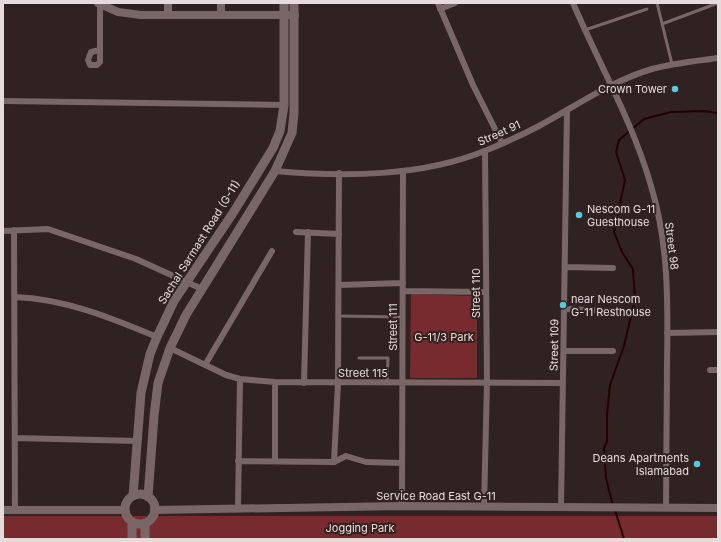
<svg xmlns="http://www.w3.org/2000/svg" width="721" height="542" font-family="Inter,sans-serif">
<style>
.green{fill:#782b2e}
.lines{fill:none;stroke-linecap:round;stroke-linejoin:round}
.stream{stroke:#250001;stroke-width:2}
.service{stroke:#786766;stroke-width:3}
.minor{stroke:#786766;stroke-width:6}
.tertiary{stroke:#786766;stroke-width:8}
.secondary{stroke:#786766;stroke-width:9}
.poi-dot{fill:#54cade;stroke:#302221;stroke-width:1.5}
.labels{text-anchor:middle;stroke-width:4;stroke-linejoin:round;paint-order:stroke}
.poi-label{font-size:11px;fill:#e5dbda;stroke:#302221;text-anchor:end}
.street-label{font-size:11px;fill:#e5dbda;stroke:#302221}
.park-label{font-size:11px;fill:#f5d9d7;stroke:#302221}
</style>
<rect width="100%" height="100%" fill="#302221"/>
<path class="green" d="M411 294 477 296V378H410Z
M3 516H718V539H3Z"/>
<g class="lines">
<path class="stream" d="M613 506 606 478 604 448 607 441V415L610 385 624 346 635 299 633 269 622 252 614 232 625 180 616 152 619 140 644 119 671 112 704 111 718 113
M615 510 624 539"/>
<path class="service" d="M657 3 672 64
M662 24 718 3
M585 30 647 9
M339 316 403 317
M359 358H388L387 383"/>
<path class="minor" d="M438 3 473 85 502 143
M573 3C599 64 633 122 651 186 669 244 668 306 667 366 667 413 666 461 666 508
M440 9 455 3
M100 50 91 52 88 60 90 65H97L100 62V4
M3 101 284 105
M275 171C344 177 422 177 487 150 504 143 522 135 539 126 576 106 611 81 652 69 674 63 696 61 718 58
M14 230 15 510
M3 231 48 229 136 259 202 289
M296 232 339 234
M565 267 613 268
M339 285 403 283
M403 291 486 292
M15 297C66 299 111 318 157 337
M564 309 613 311
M667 333 718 332
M170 348 226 375 240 379 275 382 563 383
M564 351H613
M205 365 272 251
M710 370H718
M304 383 308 232
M15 438 138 441
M238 461 334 462 346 456 366 462 402 463
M275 461V382
M334 462 338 383 339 173
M402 506 403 172
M238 507 240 379
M484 507 487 382 485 151
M561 508 567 110"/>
<path class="tertiary" d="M98 3 118 12 141 15H295
M168 3V14
M221 3V14
M3 510H125
M154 510 402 506 718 508"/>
<path class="secondary" d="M125 509a15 15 0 1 1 30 0a15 15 0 1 1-30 0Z
M133 496 141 393 150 354 157 337 174 301 233 213 273 148 280 131 284 105V3
M148 497 154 416 158 383 170 348 186 315 275 171 292 133 294 113V3
M132 539V522
M145 539V523"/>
</g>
<g class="poi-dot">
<circle cx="675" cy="89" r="4"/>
<circle cx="579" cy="215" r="4"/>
<circle cx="563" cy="305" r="4"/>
<circle cx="697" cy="464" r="4"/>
</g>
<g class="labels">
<g class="poi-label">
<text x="667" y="93">Crown Tower</text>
<text x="587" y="213" text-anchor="start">Nescom G-11<tspan x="587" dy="13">Guesthouse</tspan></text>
<text x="571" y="303" text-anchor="start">near Nescom<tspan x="571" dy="13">G-11 Resthouse</tspan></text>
<text x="689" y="462">Deans Apartments<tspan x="689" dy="13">Islamabad</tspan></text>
</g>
<g class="street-label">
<text transform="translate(499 133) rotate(-24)" y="4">Street 91</text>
<text transform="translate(199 242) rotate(-58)" y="4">Sachal Sarmast Road (G-11)</text>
<text transform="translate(672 246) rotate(83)" y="4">Street 98</text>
<text transform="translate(476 293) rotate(-90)" y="4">Street 110</text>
<text transform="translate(393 327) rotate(-90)" y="4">Street 111</text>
<text transform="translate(554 345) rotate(-89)" y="4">Street 109</text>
<text x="363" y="377">Street 115</text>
<text x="436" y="500">Service Road East G-11</text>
</g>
<g class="park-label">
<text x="444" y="341">G-11/3 Park</text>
<text x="360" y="532">Jogging Park</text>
</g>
</g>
<rect width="721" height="542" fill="none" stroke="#e5dbda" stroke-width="8"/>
</svg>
